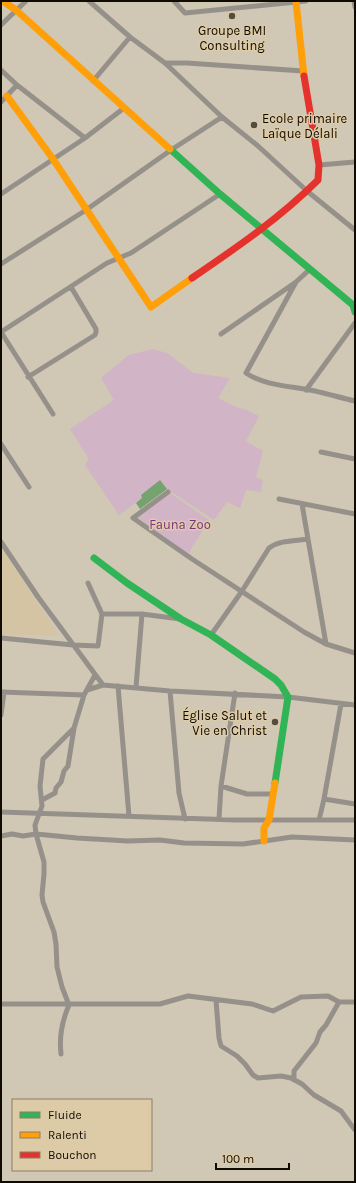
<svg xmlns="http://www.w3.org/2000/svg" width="356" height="1183" font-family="Karla,sans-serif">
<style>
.built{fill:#d4c4a4}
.green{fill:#d1b4c5}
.water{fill:#74a36f}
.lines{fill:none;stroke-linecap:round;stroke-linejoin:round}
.street{stroke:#95918a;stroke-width:5}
.fast{stroke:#30b455;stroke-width:7}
.slow{stroke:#ff9f0a;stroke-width:7}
.jam{stroke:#e5322d;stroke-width:7}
.poi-dot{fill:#534d40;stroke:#ddcba7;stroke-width:1.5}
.labels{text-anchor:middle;stroke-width:3;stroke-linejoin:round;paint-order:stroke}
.poi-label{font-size:13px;fill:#100b01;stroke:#ddcba7}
.park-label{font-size:13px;fill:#7e3082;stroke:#ddcba7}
</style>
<rect width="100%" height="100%" fill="#d0c7b4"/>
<path class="built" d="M1 549H3L59 636 1 634Z"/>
<path class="green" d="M153 349 167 353 193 373 230 378 218 398 236 407 247 410 259 416 246 441 263 451 256 477 263 480 261 492 246 490 240 508 227 502 214 520 167 489 160 481 141 495 142 498 119 515 85 465 89 459 70 429 114 400 101 378 129 355Z
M170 493 209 520 188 554 137 517Z"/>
<path class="water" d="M160 480 167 489 140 509 136 503 142 498 141 495Z"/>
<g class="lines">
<path class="street" d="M89 1 130 37 165 63 222 117 258 146 307 191 355 230
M174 1 185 13 306 1
M354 1 355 7
M1 25 26 1
M165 63H187L303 71
M1 70 17 85 85 138
M93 81 130 37
M1 102 17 85
M319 165 355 162
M1 194 85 138 124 108
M1 264 86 210 171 150 222 117
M296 282 246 373C265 386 292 386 315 391 328 394 342 398 355 401
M221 334 296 282 309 270
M28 377 95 335 96 332V329L71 287
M306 390 355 323
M53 414 1 332 107 263 131 253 220 194
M1 444 29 487
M321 452 355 459
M168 492 133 518 192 559 304 632 326 644 355 653
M279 499 355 514
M302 504 326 644
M1 542 38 597 103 685
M102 614H142L180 619
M211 635 242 591 269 548C280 540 295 541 308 539
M1 638 73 645 98 646 102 614 88 583
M118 686 129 816
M136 687 142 614
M87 690 103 685 170 691 288 697 355 705
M170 691 179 793 185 819
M1 692 84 695
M1 715 4 692
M221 786 247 794H273
M324 799 355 804
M42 800 55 793 56 788 61 782 64 771 68 766 74 728 84 695 95 675
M1 812 236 820H355
M219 819 221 786 235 693
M319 820 324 799 341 704
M1 836 12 834 23 836 36 834 77 838 128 841 160 840 184 843 243 844 292 837 355 840
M216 1000 219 1038 221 1046 237 1056 245 1064 253 1075 258 1078 281 1076 291 1078 302 1084 314 1095 341 1111 355 1130
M1 1004H160L188 996 252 1004 273 1011 301 997 328 996 339 1002H355
M61 1054C59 1037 62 1021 69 1005L62 987 57 967 56 944 54 932 43 902 42 895 44 874V862L36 834 35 825 42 806 40 786 43 759 74 728
M294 1080V1071L316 1043 320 1032 326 1025 339 1002"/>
<path class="fast" d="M170 149 220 194 353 305 355 312
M94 558 127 583 181 619 211 635 275 679 281 685 288 697 275 783"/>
<path class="slow" d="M3 1 16 10 170 149
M296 2 304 76
M7 96 53 159 151 307 192 278
M264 841V828L269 820 275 783"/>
<path class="jam" d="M192 278C236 248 280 218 318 180L319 165 304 76"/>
</g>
<g class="poi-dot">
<circle cx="232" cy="16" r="4"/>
<circle cx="254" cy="125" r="4"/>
<circle cx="275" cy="722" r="4"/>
</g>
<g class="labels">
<g class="poi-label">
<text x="232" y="35">Groupe BMI<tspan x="232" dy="15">Consulting</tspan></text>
<text x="262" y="123" text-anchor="start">Ecole primaire<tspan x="262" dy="15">Laïque Délali</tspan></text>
<text x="267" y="720" text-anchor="end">Église Salut et<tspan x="267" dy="15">Vie en Christ</tspan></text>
</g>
<g class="park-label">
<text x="180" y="529">Fauna Zoo</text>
</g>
</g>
<rect width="356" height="1183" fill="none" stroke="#100b01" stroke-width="4"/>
<rect x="12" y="1099" width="140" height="72" fill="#ddcba7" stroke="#8b7e65"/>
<rect x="20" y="1112" width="20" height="6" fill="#30b455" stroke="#8b7e65"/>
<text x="48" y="1119" font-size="12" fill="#100b01">Fluide</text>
<rect x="20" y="1132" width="20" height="6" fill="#ff9f0a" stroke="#8b7e65"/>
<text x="48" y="1139" font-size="12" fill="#100b01">Ralenti</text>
<rect x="20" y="1152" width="20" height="6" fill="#e5322d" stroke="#8b7e65"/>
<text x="48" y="1159" font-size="12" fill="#100b01">Bouchon</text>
<path d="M216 1163v6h73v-6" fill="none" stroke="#100b01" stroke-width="2"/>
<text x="222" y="1163" font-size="12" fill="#100b01" stroke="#ddcba7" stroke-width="3" paint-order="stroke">100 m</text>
</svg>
